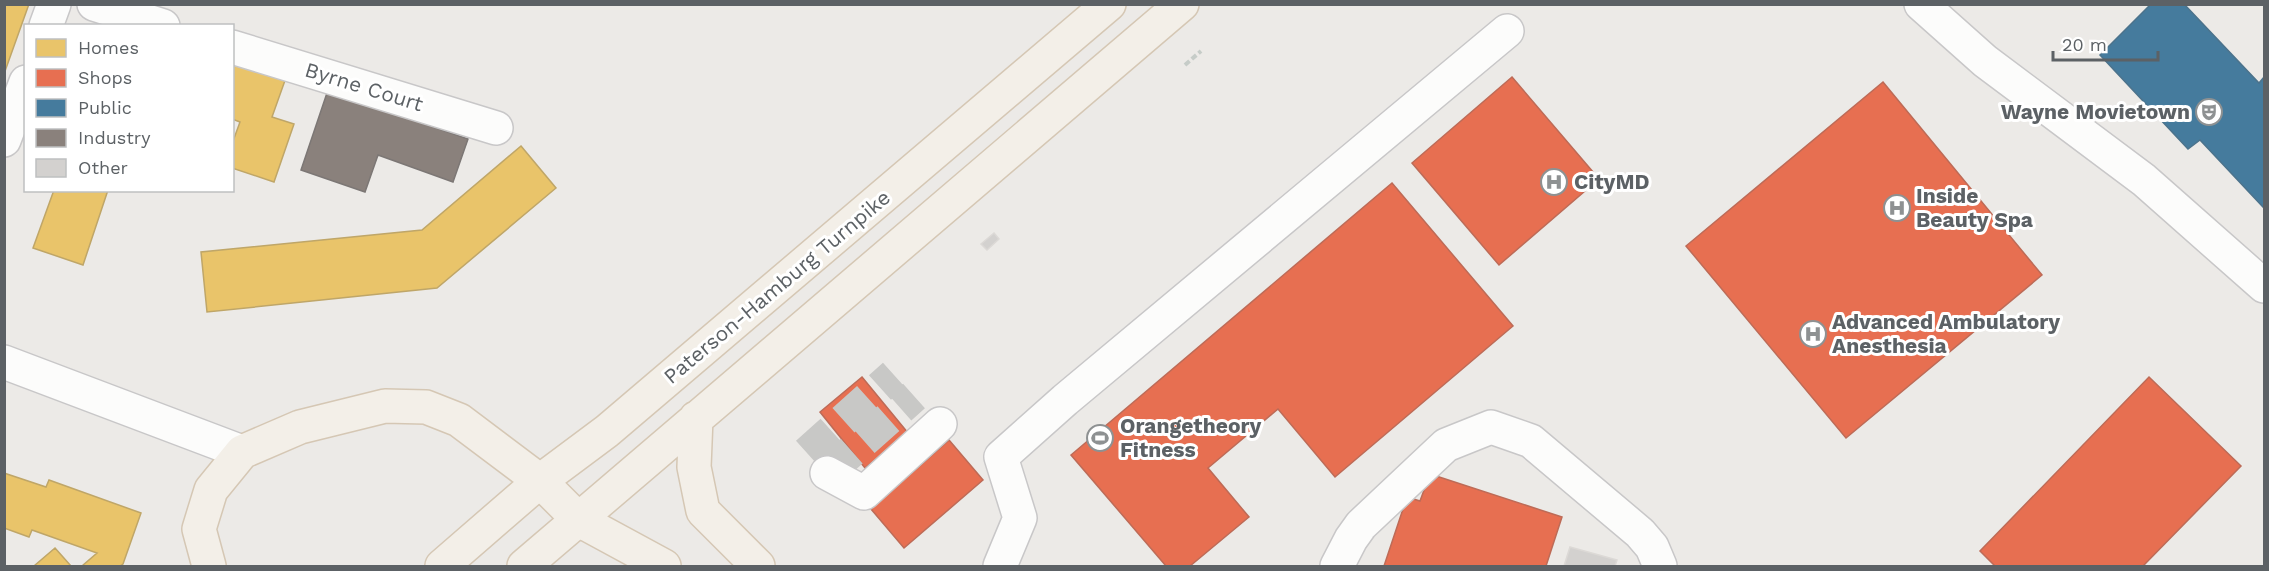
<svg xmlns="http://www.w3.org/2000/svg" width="2269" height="571" font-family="'Work Sans',sans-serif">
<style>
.homes{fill:#e9c46a;stroke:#bfa668;stroke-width:1.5}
.shops{fill:#e76f51;stroke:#bd6b57;stroke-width:1.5}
.public{fill:#457b9d;stroke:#4c738c;stroke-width:1.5}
.industry{fill:#8a817c;stroke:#7c7775;stroke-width:1.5}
.building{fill:#d3d1cf;stroke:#dcd9d6;stroke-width:1.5}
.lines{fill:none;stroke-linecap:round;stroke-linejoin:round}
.minor-tunnel{stroke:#c8c8c6;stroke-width:33;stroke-dasharray:33 16;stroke-linecap:butt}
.minor-casing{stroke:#c8c7c8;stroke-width:36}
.major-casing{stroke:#d5c7b4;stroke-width:36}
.path{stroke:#c6ccc8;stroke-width:4;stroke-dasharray:6 3;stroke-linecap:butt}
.minor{stroke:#fcfcfb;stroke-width:33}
.major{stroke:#f3efe8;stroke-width:33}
.labels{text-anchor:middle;stroke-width:6;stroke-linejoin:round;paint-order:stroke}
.street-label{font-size:21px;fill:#5c6165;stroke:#fff}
.poi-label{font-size:21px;font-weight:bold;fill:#5c6165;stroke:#fff;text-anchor:start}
</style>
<rect width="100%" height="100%" fill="#eceae7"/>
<path class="homes" d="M4 4H29L4 74Z
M232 53 288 72 272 117 294 124 274 182 232 168V144L240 122 232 119Z
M521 146 556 188 437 288 207 312 201 252 422 230Z
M54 190H108L83 265 33 248Z
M4 473 46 487 49 480 141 513 123 564 120 566H82L97 553 32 530 29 537 4 528Z
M55 548 71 566H34Z"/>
<path class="shops" d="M1512 77 1599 179 1499 265 1412 163Z
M1883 82 2042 275 1846 438 1686 246Z
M1392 183 1513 326 1335 477 1278 409 1208 468 1249 517 1190 566H1166L1071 455Z
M862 377 908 433 865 468 820 412Z
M2149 377 2241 466 2143 566H1995L1980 551Z
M949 440 983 480 904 548 871 509Z
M1430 474 1562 517 1546 566H1384L1407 497 1420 501Z"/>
<path class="public" d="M2151 4H2184L2259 83 2264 77V208L2200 140 2188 149 2100 55Z"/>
<path class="industry" d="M328 90 468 139 453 182 378 155 365 192 301 170Z"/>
<path class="building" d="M994 233 999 239 987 250 981 244Z
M1570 547 1617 560 1615 566H1564Z"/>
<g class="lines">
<path class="minor-tunnel" d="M807 453 894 375
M827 473 914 396"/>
<defs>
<path id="minor" d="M94 4 163 26
M1921 4 1985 61 2144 180 2264 286
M46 26 54 4
M232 47 496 128
M4 140 26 82
M4 362 242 452
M827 473 864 493 940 424
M1000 566 1020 518 1001 457 1065 400 1507 31
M1337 566 1351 539 1361 525 1446 445 1491 427 1531 441 1640 533 1652 547 1660 566"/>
<path id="major" d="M696 418 694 467 703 511 758 566
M209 566 199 529 211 490 242 452 300 427 385 406 426 407 459 420 540 481 579 520 664 566
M442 566 540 481 607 431 1109 4
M524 566 1182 4"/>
</defs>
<use href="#minor" class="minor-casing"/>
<use href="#major" class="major-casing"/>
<path class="path" d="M1185 65 1201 51"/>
<use href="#minor" class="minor"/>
<use href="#major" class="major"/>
</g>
<defs>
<symbol id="theatre-ring" viewBox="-11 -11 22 22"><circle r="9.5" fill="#fff" stroke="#8e9192" stroke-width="1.5"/><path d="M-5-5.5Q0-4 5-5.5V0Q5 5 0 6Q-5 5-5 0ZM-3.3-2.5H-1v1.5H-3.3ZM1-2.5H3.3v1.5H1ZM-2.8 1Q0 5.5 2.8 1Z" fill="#8e9192"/></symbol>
<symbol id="hospital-ring" viewBox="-11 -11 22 22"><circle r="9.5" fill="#fff" stroke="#8e9192" stroke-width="1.5"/><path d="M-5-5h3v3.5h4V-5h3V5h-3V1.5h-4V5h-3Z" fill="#8e9192"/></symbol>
<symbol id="stadium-ring" viewBox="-11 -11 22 22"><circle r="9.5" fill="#fff" stroke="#8e9192" stroke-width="1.5"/><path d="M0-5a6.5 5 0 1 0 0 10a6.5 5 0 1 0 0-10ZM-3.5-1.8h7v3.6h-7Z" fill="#8e9192"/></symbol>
</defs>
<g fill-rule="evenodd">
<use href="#theatre-ring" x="2194" y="97" width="30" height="30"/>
<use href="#hospital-ring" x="1539" y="167" width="30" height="30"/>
<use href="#hospital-ring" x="1882" y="193" width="30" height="30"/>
<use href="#hospital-ring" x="1798" y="319" width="30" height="30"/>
<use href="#stadium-ring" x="1085" y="423" width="30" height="30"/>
</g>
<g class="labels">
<g class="street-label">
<text transform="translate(364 87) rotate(17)" y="7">Byrne Court</text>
<text transform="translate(777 287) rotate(-40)" y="7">Paterson-Hamburg Turnpike</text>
</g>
<g class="poi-label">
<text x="2190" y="119" text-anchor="end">Wayne Movietown</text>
<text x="1574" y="189">CityMD</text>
<text x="1916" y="203">Inside<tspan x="1916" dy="24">Beauty Spa</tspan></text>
<text x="1832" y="329">Advanced Ambulatory<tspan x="1832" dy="24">Anesthesia</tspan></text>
<text x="1120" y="433">Orangetheory<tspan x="1120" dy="24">Fitness</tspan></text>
</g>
</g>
<rect width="2269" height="571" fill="none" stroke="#5c6165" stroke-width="12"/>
<rect x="24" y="24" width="210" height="168" fill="#ffffff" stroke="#bec0c1" stroke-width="1.5"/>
<rect x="36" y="39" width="30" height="18" fill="#e9c46a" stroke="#bec0c1" stroke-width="1.5"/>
<text x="78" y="54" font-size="18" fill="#5c6165">Homes</text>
<rect x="36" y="69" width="30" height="18" fill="#e76f51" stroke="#bec0c1" stroke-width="1.5"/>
<text x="78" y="84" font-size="18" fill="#5c6165">Shops</text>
<rect x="36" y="99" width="30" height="18" fill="#457b9d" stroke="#bec0c1" stroke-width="1.5"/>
<text x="78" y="114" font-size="18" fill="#5c6165">Public</text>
<rect x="36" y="129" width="30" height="18" fill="#8a817c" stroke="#bec0c1" stroke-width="1.5"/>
<text x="78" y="144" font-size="18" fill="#5c6165">Industry</text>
<rect x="36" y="159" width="30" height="18" fill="#d3d1cf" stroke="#bec0c1" stroke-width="1.5"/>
<text x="78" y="174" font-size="18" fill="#5c6165">Other</text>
<path d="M2053 51v9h105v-9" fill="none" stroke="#5c6165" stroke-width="3"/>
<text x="2062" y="51" font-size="18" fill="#5c6165" stroke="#ffffff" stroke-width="4.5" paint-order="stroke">20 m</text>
</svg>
